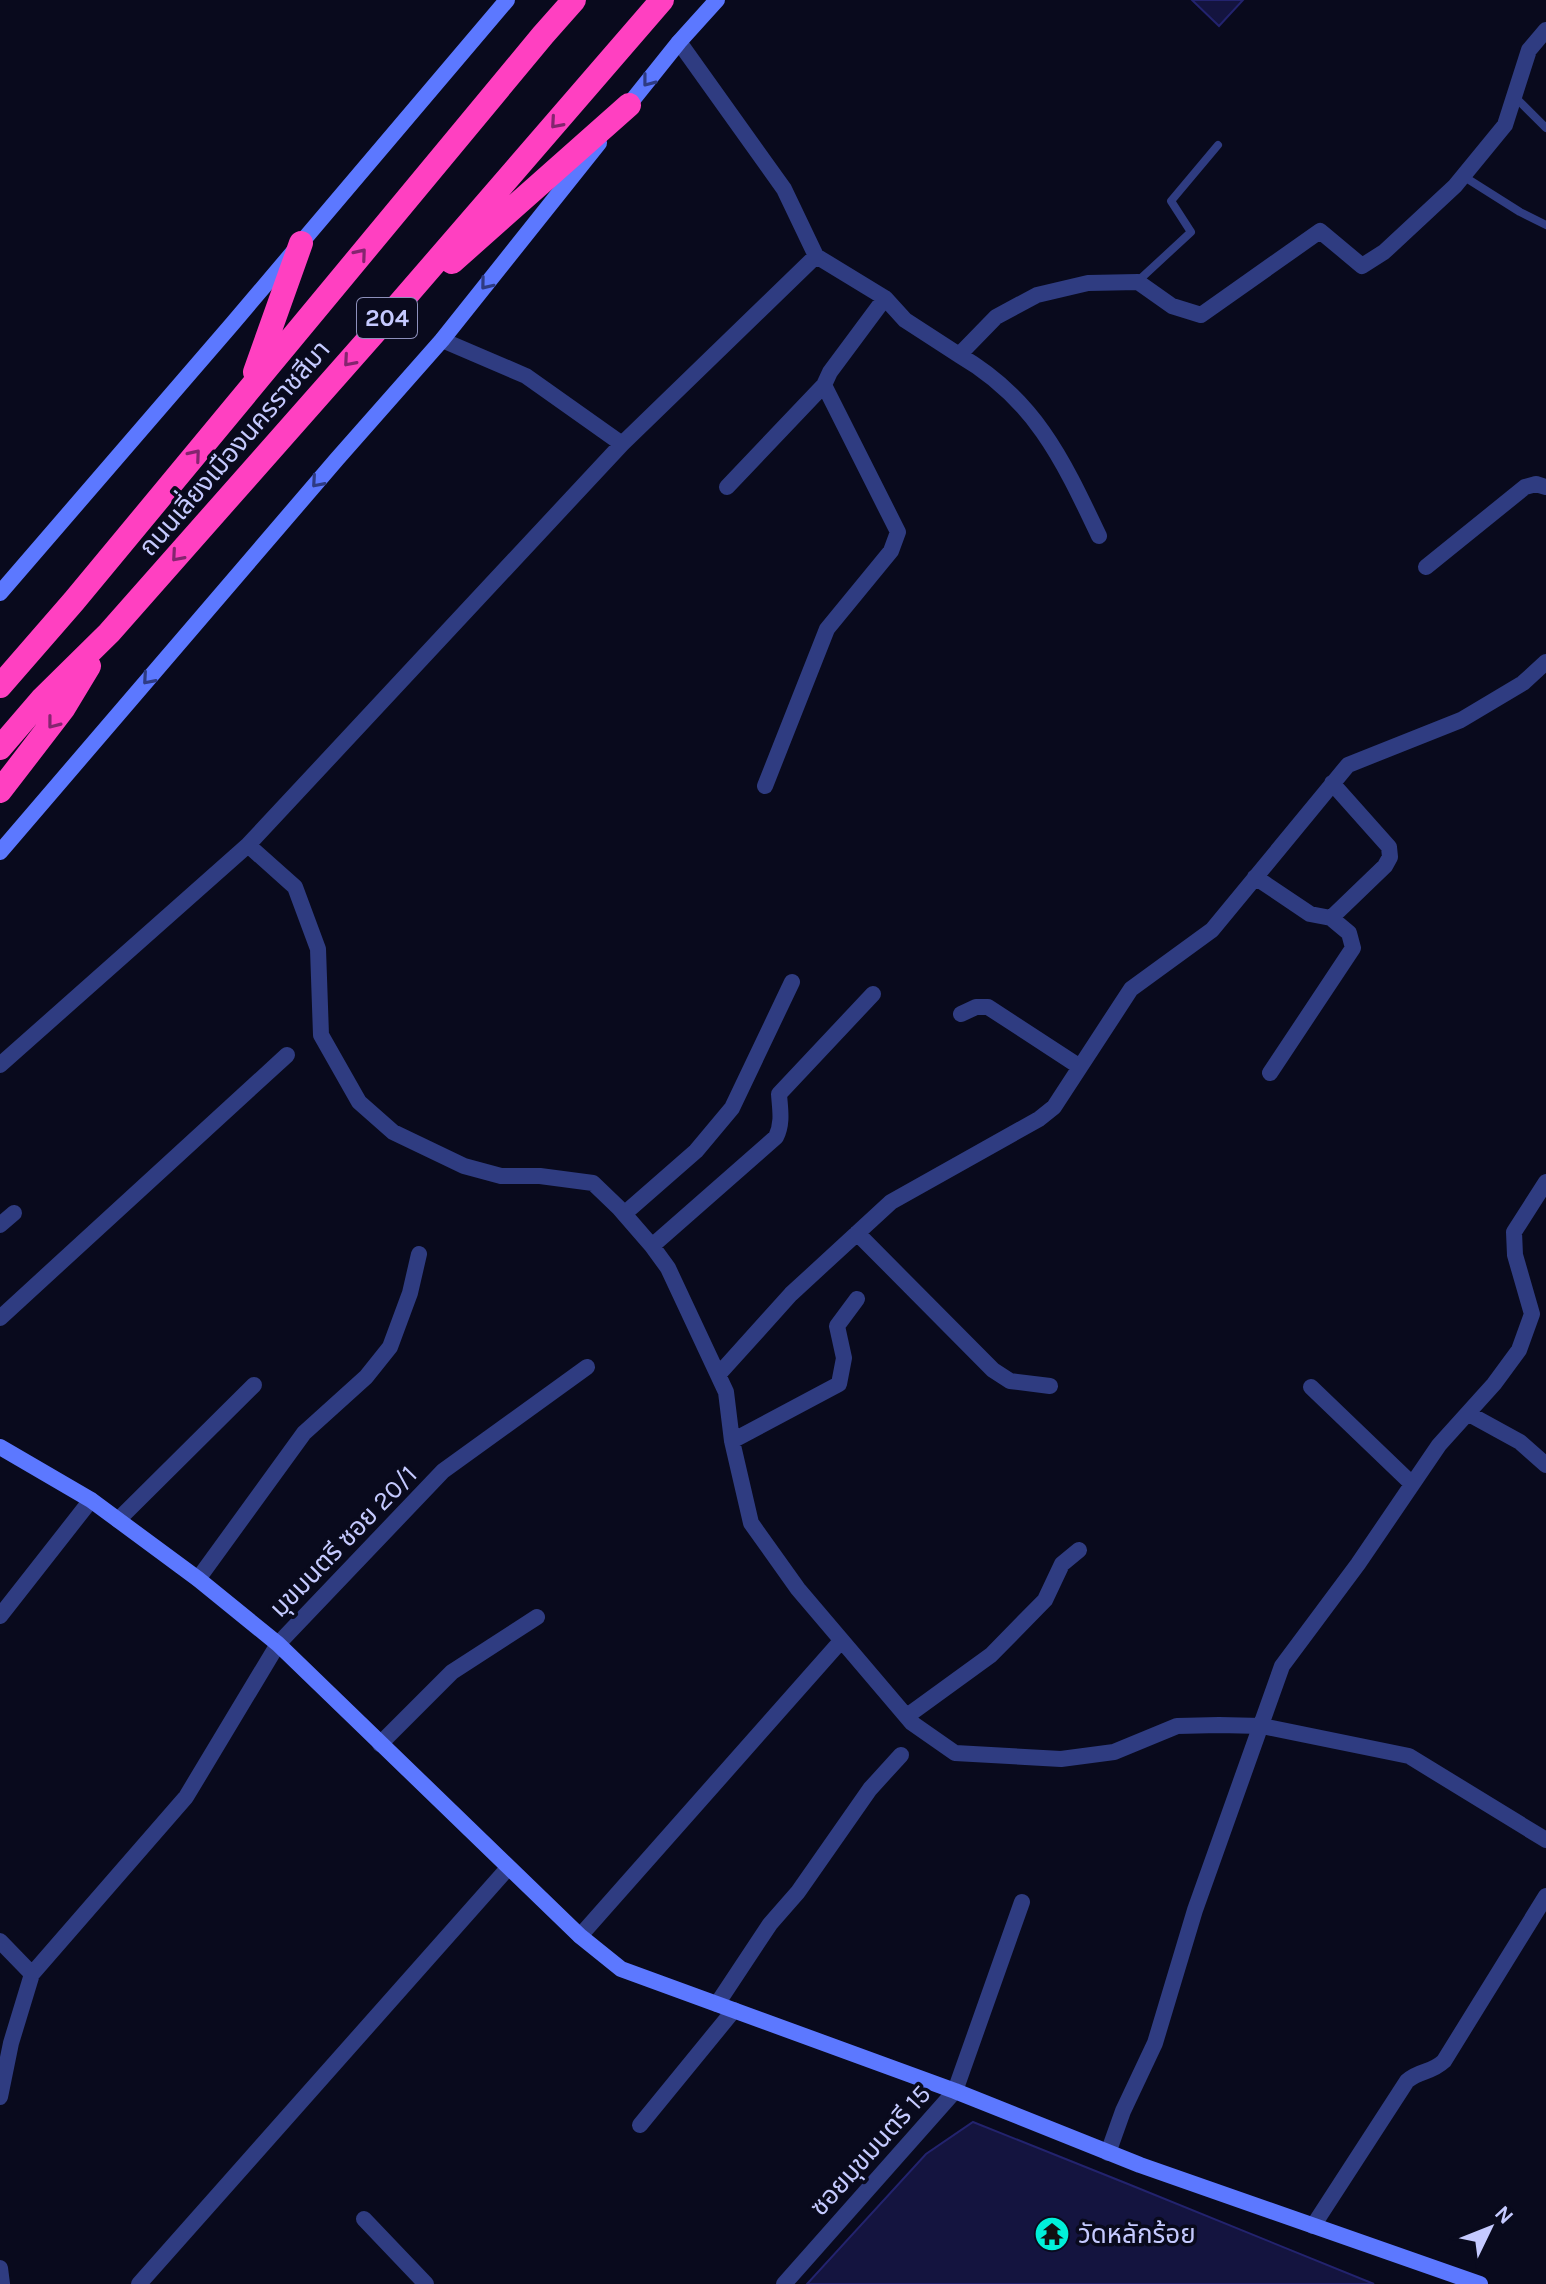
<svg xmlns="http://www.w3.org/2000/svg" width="1546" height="2284" font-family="Karla,'Noto Sans Thai',sans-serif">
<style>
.building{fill:#14143f;stroke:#23236e;stroke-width:2}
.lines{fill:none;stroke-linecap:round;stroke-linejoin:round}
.lane{stroke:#2f3c81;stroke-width:8}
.street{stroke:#2f3c81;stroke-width:16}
.secondary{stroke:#5c78ff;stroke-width:16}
.highway{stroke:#ff40c1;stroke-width:24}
.oneway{stroke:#2e3b83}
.oneway2{stroke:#84256f}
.labels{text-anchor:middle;stroke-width:7;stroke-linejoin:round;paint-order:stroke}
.shield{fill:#090a1d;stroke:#8d90bb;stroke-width:2}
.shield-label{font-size:24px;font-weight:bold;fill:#c5caff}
.street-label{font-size:26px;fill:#c5caff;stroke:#090a1d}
.poi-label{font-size:26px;fill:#c5caff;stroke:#090a1d;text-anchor:start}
</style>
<rect width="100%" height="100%" fill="#090a1d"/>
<path class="building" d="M1192 0H1243L1219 26Z
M973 2122 1128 2184 1374 2284H807L926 2154Z"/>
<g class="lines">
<path class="lane" d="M1515 97 1546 128
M1463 176 1520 212 1546 225
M1138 281 1191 232 1171 201 1218 145"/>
<path class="street" d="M679 42 784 189 816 256 885 298 905 320 959 355 996 317 1037 295 1088 283 1138 282 1172 306 1201 315 1320 231 1362 266 1384 252 1455 186 1505 125 1529 50 1546 30
M442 340 526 376 622 444
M959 355C1035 399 1063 460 1099 536
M727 487 824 385
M1426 567 1525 487 1536 484 1546 487
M765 786 827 629 891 551 898 532 824 385 830 372 885 298
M248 845 295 887 318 949 321 1035 359 1102 393 1132 464 1166 501 1176H540L593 1183 619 1208 652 1246 668 1268 726 1392 732 1441 751 1523 798 1589 912 1723 955 1753 1061 1759 1114 1752 1177 1726 1219 1725 1262 1726 1409 1756 1546 1840
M1255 877 1310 914 1331 918 1385 866 1390 857 1389 847 1332 783
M961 1014 976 1007H988L1080 1067
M0 1065 248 845 622 444 816 256
M1270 1073 1353 948 1349 933 1331 918
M624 1214 696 1151 732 1108 792 982
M0 1225 14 1213
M857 1233 993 1370 1010 1381 1050 1386
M652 1246 776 1137C783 1123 780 1109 779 1094L873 994
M0 1318 287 1055
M718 1375 791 1294 891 1202 1039 1119 1054 1107 1131 989 1212 930 1348 765 1461 720 1523 683 1546 662
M1311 1387 1411 1483
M1469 1414 1520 1442 1546 1465
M732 1441 839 1384 844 1358 837 1326 857 1299
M118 1520 254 1385
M198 1579 304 1433 366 1377 390 1347 410 1293 419 1254
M0 1616 91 1500
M907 1716 991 1655 1045 1600 1062 1564 1079 1550
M380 1744 452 1672 537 1617
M580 1936 841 1641
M0 1941 32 1974
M717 2004 770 1924 798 1892 870 1789 901 1755
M0 2097 11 2043 32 1974 186 1797 278 1644 443 1471 587 1367
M640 2125 734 2010
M1108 2153 1123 2111 1155 2043 1195 1910 1282 1666 1358 1564 1439 1445 1494 1384 1519 1350 1532 1314 1515 1255 1514 1232 1546 1182
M364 2219 426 2284
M1313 2226 1407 2081C1421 2069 1430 2074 1444 2061L1546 1896
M0 2268 2 2284
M139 2284 508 1868
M784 2284 955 2091 1022 1902"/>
<path class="secondary" d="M623 112 679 42 717 0
M0 593 233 323 507 0
M0 852 337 459 442 340 599 143
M0 1447 91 1500 198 1579 278 1644 580 1936 621 1969 955 2091 1140 2165 1480 2284"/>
<path class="highway" d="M452 262 629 105
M255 372 301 243
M0 686 74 601 543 35 574 0
M0 748 42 699 109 633 381 325 662 0
M0 791 63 709 89 666"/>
</g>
<defs><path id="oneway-chevron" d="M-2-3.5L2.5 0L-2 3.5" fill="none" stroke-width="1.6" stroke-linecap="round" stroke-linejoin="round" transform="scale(2)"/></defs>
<g class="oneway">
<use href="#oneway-chevron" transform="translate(648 81) rotate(128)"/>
<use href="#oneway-chevron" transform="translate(486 284) rotate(129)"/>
<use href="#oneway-chevron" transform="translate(317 482) rotate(131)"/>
<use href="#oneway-chevron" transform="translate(148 679) rotate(131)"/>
</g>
<g class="oneway2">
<use href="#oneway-chevron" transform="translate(556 123) rotate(131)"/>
<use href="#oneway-chevron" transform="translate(361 254) rotate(-50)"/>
<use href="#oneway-chevron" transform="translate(349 361) rotate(131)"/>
<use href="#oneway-chevron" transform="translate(195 455) rotate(-50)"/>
<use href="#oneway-chevron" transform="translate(177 556) rotate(131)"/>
<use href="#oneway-chevron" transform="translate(53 723) rotate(128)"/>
</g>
<defs>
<symbol id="temple-disc" viewBox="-11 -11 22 22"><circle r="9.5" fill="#00f0d9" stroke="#090a1d"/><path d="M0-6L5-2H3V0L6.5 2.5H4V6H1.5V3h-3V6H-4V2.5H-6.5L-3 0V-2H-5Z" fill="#111"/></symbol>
</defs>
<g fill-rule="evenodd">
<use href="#temple-disc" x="1032" y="2214" width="40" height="40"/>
</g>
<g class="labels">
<rect class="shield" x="357" y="298" width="60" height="40" rx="6"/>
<g class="shield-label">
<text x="387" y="326">204</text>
</g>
<g class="street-label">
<text transform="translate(234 448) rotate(-49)" y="9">ถนนเลี่ยงเมืองนครราชสีมา</text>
<text transform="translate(343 1541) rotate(-46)" y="9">มุขมนตรี ซอย 20/1</text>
<text transform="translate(870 2150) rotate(-48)" y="9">ซอยมุขมนตรี 15</text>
</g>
<g class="poi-label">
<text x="1078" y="2243">วัดหลักร้อย</text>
</g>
</g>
<g transform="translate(1490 2228) rotate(47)" stroke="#090a1d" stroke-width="6" paint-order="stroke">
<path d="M0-6L14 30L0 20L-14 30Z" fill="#c5caff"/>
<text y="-12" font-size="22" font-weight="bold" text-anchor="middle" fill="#c5caff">N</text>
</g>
</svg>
